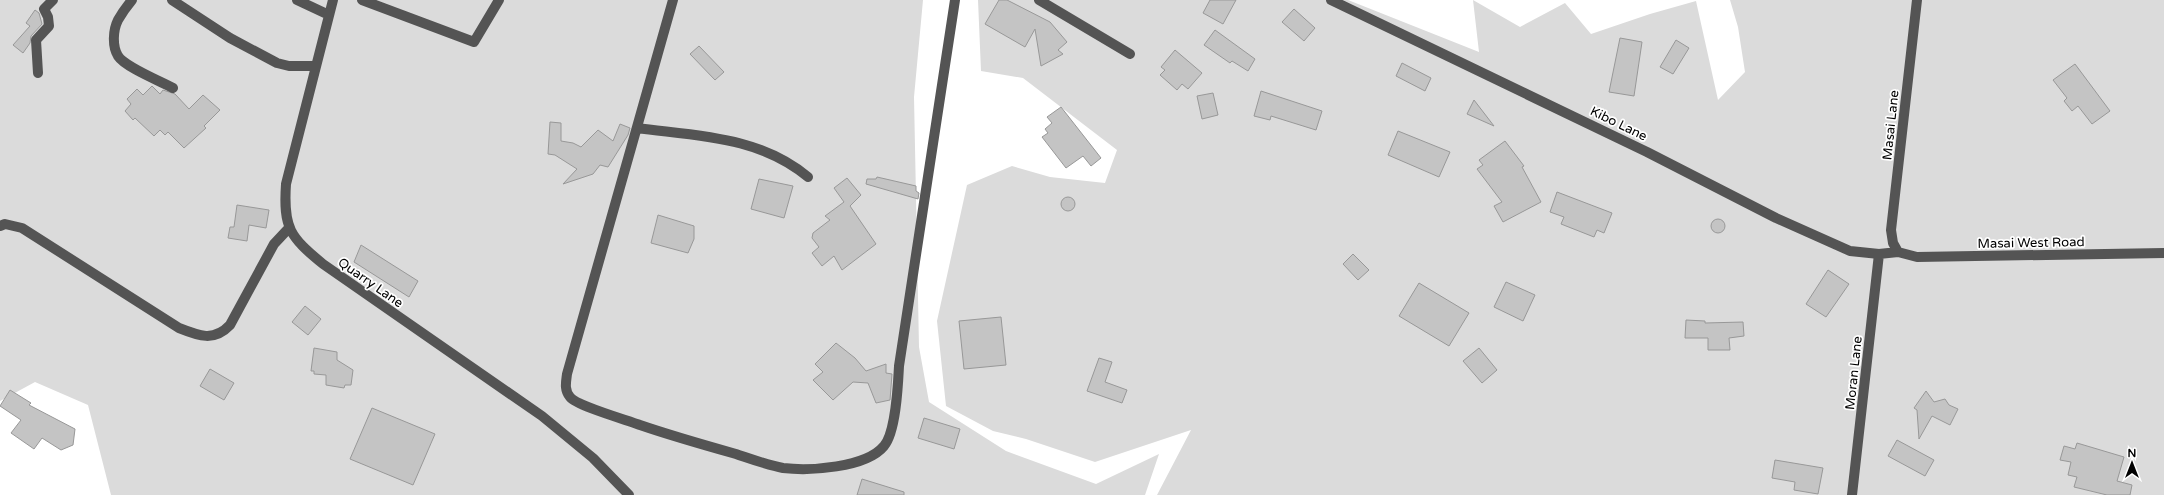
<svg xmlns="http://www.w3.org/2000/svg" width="2164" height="495" font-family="'Varela Round',sans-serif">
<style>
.green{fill:#dbdbdb}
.building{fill:#c4c4c4;stroke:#989898}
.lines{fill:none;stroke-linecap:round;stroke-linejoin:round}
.minor{stroke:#545454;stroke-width:10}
.labels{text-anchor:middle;stroke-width:3.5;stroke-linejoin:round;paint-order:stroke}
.street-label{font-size:13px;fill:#000;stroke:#fff}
</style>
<rect width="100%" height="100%" fill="#fff"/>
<path class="green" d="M0 0H923L914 97 919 347 929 402 1006 451 1096 484 1159 454 1145 495H111L88 405 35 382 0 401Z
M978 0H1348L1479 52 1473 0 1520 27 1565 3 1591 34 1650 14 1696 1 1718 100 1745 72 1738 27 1730 0H2164V495H1157L1191 430 1095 462 1026 439 993 431 946 406 937 321 967 185 1012 166 1050 177 1105 183 1117 150 1023 78 981 71Z"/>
<path class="building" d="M999 0H1007L1050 22 1067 42 1058 50 1063 54 1041 66 1035 29 1025 47 985 24Z
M1210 0H1236L1223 24 1203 13Z
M1294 9 1315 28 1304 41 1282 22Z
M35 10 39 13 42 24 31 36 30 43 23 53 13 45 30 26 26 23Z
M1215 30 1255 59 1248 71 1232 61 1230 63 1204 45Z
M1620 38 1642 42 1634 96 1609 92Z
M1676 40 1689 48 1673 74 1660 67Z
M699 46 724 72 715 80 690 54Z
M1175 50 1202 73 1188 89 1182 84 1177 90 1160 75 1165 70 1161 67Z
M1402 63 1431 78 1425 91 1396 76Z
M2075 64 2110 111 2092 124 2078 106 2072 111 2064 101 2067 98 2053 80Z
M152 86 160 94 163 90 175 94 189 109 203 95 220 110 204 126 206 128 184 148 168 132 165 135 160 130 154 136 135 118 133 120 125 111 131 104 127 99 137 89 143 95Z
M1261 91 1322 111 1316 130 1271 116 1270 120 1254 116Z
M1213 93 1218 115 1202 119 1197 96Z
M1474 100 1494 126 1467 114Z
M1061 107 1101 158 1091 166 1083 156 1066 168 1042 137 1048 133 1045 129 1052 123 1047 117Z
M550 122 561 123V141L573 143 581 147 598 130 613 141 620 124 630 128 628 135 608 167 600 165 593 174 563 184 577 169 555 155 548 154Z
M1398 131 1450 152 1439 177 1388 155Z
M1505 141 1524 166 1522 167 1541 202 1503 222 1494 206 1502 202 1477 169 1483 165 1479 160Z
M877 177 916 186V191L919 193 918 199 866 184 867 179H876Z
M847 178 861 195 850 206 876 244 842 270 834 256 822 266 812 253 819 247 812 238 813 233 830 220 825 216 844 202 834 188Z
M759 179 793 186 784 218 751 209Z
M1557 192 1612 213 1604 233 1597 230 1594 237 1561 224 1564 217 1550 212Z
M1061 204a7 7 0 1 1 14 0a7 7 0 1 1-14 0Z
M237 205 269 210 266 228 249 225 247 241 228 238 230 227H234Z
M658 215 694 226V239L688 253 651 243Z
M1711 226a7 7 0 1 1 14 0a7 7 0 1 1-14 0Z
M361 245 418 281 409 297 354 262Z
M1353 254 1369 270 1358 280 1343 264Z
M1828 270 1849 284 1826 317 1806 304Z
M1506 282 1535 295 1523 321 1494 307Z
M1419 283 1469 313 1449 346 1399 316Z
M305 306 321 319 308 335 292 322Z
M1001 317 1006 365 964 369 959 321Z
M1686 320 1705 321V323L1743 322 1744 336 1729 338 1730 350H1708V338H1685Z
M836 343 855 358 866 371 886 364V373L892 374 890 400 876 403 868 383 853 382 833 400 813 380 823 372 815 364Z
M314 348 337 352V360L353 370 351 385H345L344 388 326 385V375L314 374V371H311Z
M1479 348 1497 370 1482 383 1463 361Z
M1099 358 1112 362 1105 382 1127 390 1122 403 1087 391Z
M210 369 234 383 224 400 200 386Z
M10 390 31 403 29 405 75 429 73 445 61 450 42 438 34 449 11 433 21 420 0 406Z
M1926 391 1934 402 1945 399 1949 405 1958 409 1950 425 1932 416 1919 439 1917 410 1914 408Z
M372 408 435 434 413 485 350 459Z
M924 418 960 429 954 449 918 438Z
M1897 440 1934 460 1925 476 1888 456Z
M2077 443 2124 457 2117 481 2132 485 2130 495H2107L2074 487 2077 477 2068 475 2071 462 2060 460 2064 446 2075 449Z
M1775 460 1823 468 1818 494 1794 490 1795 482 1772 478Z
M862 479 904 492V495H857Z"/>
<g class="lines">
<path class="minor" d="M132 0C127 6 122 13 118 20 113 30 112 46 118 56 125 67 160 81 173 88
M172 0 230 38 277 63 289 66H316
M297 0 329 15
M333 0 286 184C283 228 290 237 323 264L542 416 593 458 629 495
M362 0 474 42 499 0
M673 0 567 374C566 382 564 390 570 397 577 406 627 420 640 425 672 436 704 445 736 454 751 459 767 465 783 468 809 471 866 468 884 446 896 432 898 385 899 366L955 0
M1039 0 1130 54
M1331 0 1647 152 1776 218 1850 251 1879 254 1898 252
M38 73 36 40 49 26 48 17 44 9 53 0
M637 128C697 136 759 136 808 177
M0 226 5 224 22 228 179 328C199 336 214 342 230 325L274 244 289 228
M1898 252 1917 257 2164 253
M1898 252 1893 243 1891 230 1917 0
M1852 495 1879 254"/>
</g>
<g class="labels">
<g class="street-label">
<text transform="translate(1619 123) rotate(26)" y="5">Kibo Lane</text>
<text transform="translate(1890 125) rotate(-84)" y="5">Masai Lane</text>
<text transform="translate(2031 242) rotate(-1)" y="5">Masai West Road</text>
<text transform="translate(371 282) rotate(35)" y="5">Quarry Lane</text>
<text transform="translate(1853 373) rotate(-84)" y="5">Moran Lane</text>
</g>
</g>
<g transform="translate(2132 463)" stroke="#ffffff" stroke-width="3" paint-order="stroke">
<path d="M0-3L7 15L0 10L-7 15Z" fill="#000000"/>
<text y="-6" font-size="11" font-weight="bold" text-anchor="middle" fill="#000000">N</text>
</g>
</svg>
